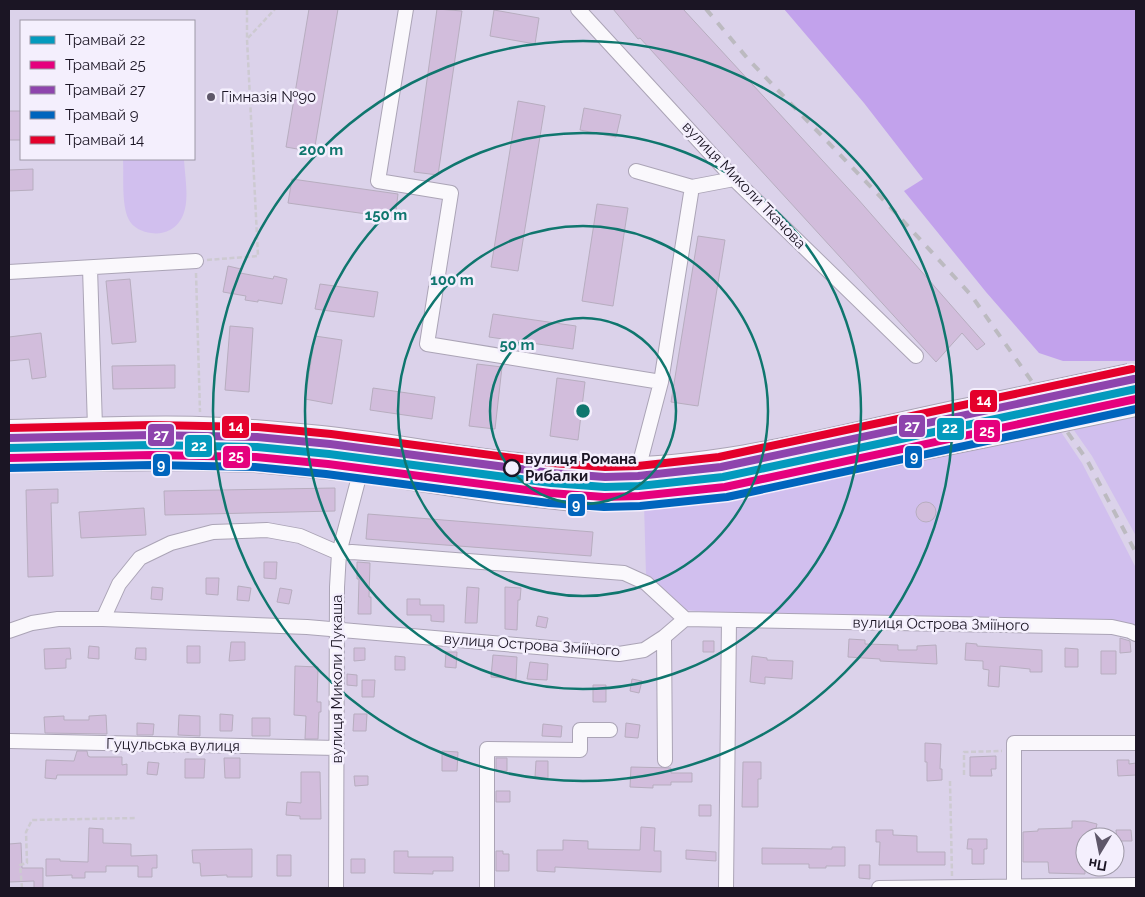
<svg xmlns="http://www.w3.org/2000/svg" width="1145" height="897" font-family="Raleway,sans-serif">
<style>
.green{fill:#d1bfee}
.forest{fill:#c2a2ec}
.building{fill:#d2bddc;stroke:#b7adbf}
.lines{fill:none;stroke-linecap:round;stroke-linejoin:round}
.minor-casing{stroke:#aba4b6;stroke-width:16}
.major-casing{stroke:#aba4b6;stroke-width:20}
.path{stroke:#cdcad1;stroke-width:2.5;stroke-dasharray:5 2.5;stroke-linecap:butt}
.minor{stroke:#faf8fc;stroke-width:14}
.major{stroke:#faf8fc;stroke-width:18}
.rail{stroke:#bcbac0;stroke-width:4;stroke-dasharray:9 9;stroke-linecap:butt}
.major-bridge-casing{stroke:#aba4b6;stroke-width:20;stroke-linecap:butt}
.major-bridge{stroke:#faf8fc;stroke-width:18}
.tram-1-casing{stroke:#f4effd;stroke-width:11}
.tram-2-casing{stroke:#f4effd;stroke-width:11}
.tram-3-casing{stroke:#f4effd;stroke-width:11}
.tram-4-casing{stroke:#f4effd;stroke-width:11}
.tram-5-casing{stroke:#f4effd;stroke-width:11}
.tram-1{stroke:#039abd;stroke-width:8}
.tram-2{stroke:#e5007d;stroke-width:8}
.tram-3{stroke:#8e44ad;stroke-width:8}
.tram-4{stroke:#0065bd;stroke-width:8}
.tram-5{stroke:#e4002b;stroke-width:8}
.ring{fill:none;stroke:#0f766e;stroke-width:2.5}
.poi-dot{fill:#5e5769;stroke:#f4effd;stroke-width:2}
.stop-dot{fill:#f4effd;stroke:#1b1524;stroke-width:2.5}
.labels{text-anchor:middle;stroke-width:5;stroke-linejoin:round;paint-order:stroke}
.poi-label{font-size:15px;fill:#1b1524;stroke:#f4effd;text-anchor:start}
.street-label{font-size:15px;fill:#1b1524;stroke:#f4effd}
.stop-label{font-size:15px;font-weight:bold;fill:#1b1524;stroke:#f4effd;text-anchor:start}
.centre{fill:#0f766e;stroke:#f4effd;stroke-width:2.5}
.ring-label{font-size:15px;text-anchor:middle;font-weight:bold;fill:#0f766e;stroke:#f4effd;stroke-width:5;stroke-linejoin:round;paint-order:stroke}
.line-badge{stroke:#f4effd;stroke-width:2}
.badge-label{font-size:14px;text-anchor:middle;font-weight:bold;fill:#fff}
</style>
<rect width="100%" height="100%" fill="#dbd2ea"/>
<path class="green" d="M123 159H184C185 182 194 217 170 230 164 233 158 234 151 233 143 232 133 228 129 220 121 205 124 176 123 159Z
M1136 410V536L1092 456 1071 426Z
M1059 429 1082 463 1136 568V631L728 614 686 610 646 574 644 504Z"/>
<path class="forest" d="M784 9H1136V361H1063L1039 353 986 292 904 191 923 179 864 103Z"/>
<path class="building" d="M309 9H338L314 152 286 147Z
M437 9 462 11 438 175 414 172Z
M613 9H683L857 198 985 344 977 350 962 333 936 362 640 38 638 39Z
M494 10 539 18 535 44 490 36Z
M518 101 545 106 518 271 491 267Z
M584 108 621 115 616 137 580 130Z
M9 111H21V140H9Z
M33 169V190L9 191V170Z
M292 179 398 194 395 218 288 203Z
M597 204 628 208 613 306 582 301Z
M698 236 725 240 698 406 671 402Z
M228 266 241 269 240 273 273 279 274 276 287 279 282 304 258 300V302L245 300 246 296 223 292Z
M130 279 136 342 112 344 106 281Z
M320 284 378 292 374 317 315 309Z
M493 314 576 326 573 349 489 337Z
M230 326 253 328 249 392 225 390Z
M41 333 46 377 32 379 29 359 9 361V337Z
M315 336 342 340 332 404 305 399Z
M477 364 502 367 495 429 469 426Z
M175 365V388L113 389 112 366Z
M557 378 585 382 578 440 550 436Z
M373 388 435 397 432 419 370 410Z
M335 488V511L165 515 164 491Z
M58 489V503H51L53 576 28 577 26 490Z
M916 512a10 10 0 1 1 20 0a10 10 0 1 1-20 0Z
M144 508 146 535 81 538 79 512Z
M368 514 593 532 591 556 366 539Z
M264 562H277L276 579 264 578Z
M357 562 370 563 369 597H371V614H358L359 579H357Z
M206 578H219L218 595 206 594Z
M238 586 251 588 249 601 237 600Z
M152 587 163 588 162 600 151 599Z
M467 587 479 588 477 623H465Z
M505 587 521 588 520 600H518L517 630 505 629Z
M280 588 292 590 289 604 277 602Z
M407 599H420V605H444V622L431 621V615H407Z
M538 616 548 618 546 628 536 626Z
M1120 638 1130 641 1131 652 1120 653Z
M849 639 865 640V644L898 645V650H917V646L936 645 937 664 880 661V659L848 657Z
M703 641H714V652H703Z
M231 642H245V660L229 661Z
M966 643 977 644V646L1042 650V672H1030V669L1000 666 999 687 988 686 989 670 983 669V661L965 660Z
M89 646 99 647V659L88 658Z
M187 646H200V663H187Z
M70 648 71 659H66V668L45 669 44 649Z
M136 648H146V660L135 659Z
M354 648H365V660L354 661Z
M1065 648 1078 649V667H1065Z
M1101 651H1116V674H1101Z
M446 652H457L456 668 445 667Z
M493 655 517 657 516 679 491 677Z
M395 656 405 657V670H395Z
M752 656 767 658V660L793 661 792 679 765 677V684L750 682Z
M530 662 548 664 547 680 527 679Z
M295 666 318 667 317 702H321V712H319L318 739H305L306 716 294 715Z
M347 674 357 675V686L347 685Z
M632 679 642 681 639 693 630 691Z
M362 680H375L374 697H362Z
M593 685H606V702H593Z
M220 714 233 715 232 731H220Z
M354 714H367L366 731H353Z
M106 715 107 734 45 733 44 717 64 716V720H89V716Z
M179 715 200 716V736L178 735Z
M252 718H270V736H252Z
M137 723 154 724 153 735H137Z
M626 723 640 725 638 738 625 737Z
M543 724 562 726 561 737 542 736Z
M925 743 941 744 940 769H942V780L927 781V762H925Z
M77 751H87L88 756 90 757H122V765L127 764V775H57L56 779 45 778 46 760 74 761Z
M442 751 458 752 457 771H442Z
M996 756V769H991L992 776H970V757Z
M224 758H240V778H225Z
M496 758H507V771H496Z
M185 759H205L204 778H185Z
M1117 760H1129V764L1136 763V775L1118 776Z
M536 761H548V778L535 777Z
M148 762 159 763 157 775 147 774Z
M743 762H761V779H758V807H742Z
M631 767 671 768V773H692V782H671V785H653V788L630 787Z
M301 772H320L321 819H300V816L286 815 287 802 301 803Z
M354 776H368V785L355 786Z
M496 791H510V802H496Z
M699 805H711V816H699Z
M1072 821H1085L1097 824 1094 837H1085V874L1049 873 1048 862H1023V832L1038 831V829L1072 828Z
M641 827 655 828 654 851H661V872L555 867V872L537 871V850H563V840L588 841V849L640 850Z
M89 828 103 829V843L131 844V856L157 855V868H152V877H138V866H106V872H85V878H72V875L46 876V859H60V861L88 862Z
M876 830H893V835L917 836V852H945V865H879L880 842H876Z
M1116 830H1131L1132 841H1117Z
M968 839H987V849H984V864H972V849H967Z
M21 843 22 868H43V888H34V881L9 882V844Z
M832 847H845V866H826V868H809V864H762V848L832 849Z
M252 849V877H227V875L201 876 200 863H193L192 850Z
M686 850 716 852V861L686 859Z
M394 851H408V857H453V871H433V874L394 873Z
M496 851H503V854H509V871H496Z
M277 855H291V876H277Z
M351 859H365V873H351Z
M859 865H870V879L859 878Z"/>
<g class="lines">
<defs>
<path id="minor" d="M406 9 378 181 451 193 427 344 661 382 692 187 636 171
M578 9 734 179 916 356
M692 187 734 179
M90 268 95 427
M9 272 196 261
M639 466 661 382
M103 619 119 584 140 558 171 543 213 532 267 530 300 536 339 553 352 552 624 573 646 583 685 619
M9 631 32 623 58 619H103L307 627 619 654 644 650 664 637 685 619 1112 627 1130 631 1136 634
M664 637 665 760
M9 741 337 748
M1014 887V743H1136
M336 888 337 587 339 553 360 473
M487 888V749L580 750V730H610
M726 888 729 620
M879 888 1136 885"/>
<path id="major" d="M9 429C72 428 136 424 199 426 240 427 281 431 321 435 417 445 511 468 607 467 732 467 852 430 973 406
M9 463 179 461 255 463 360 473 500 494 574 502 643 500 693 494 778 480 982 439"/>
</defs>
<use href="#minor" class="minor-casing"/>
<use href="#major" class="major-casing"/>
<path class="path" d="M248 38 275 9
M207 260 258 256 247 39V9
M196 273 200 412
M964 775V752L1002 751
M950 781 952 876
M22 888 20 865 27 863 26 832 32 820 137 818"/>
<use href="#minor" class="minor"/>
<use href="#major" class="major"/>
<path class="rail" d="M706 9 748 59 894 211 971 295 1087 460 1136 553"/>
<defs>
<path id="major-bridge" d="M973 406 1129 373
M982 439 1136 407"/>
</defs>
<use href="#major-bridge" class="major-bridge-casing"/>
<use href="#major-bridge" class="major-bridge"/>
<defs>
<path id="tram-1" d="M9 448 150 445 257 447 329 454 551 483 605 487 639 486 723 477 1136 389"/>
<path id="tram-2" d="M9 458 151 455 256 457 328 464 550 493 604 497 639 496 725 487 1136 399"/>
<path id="tram-3" d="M9 438 151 435 257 437 330 444 551 473 605 477 638 476 721 467 1134 379"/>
<path id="tram-4" d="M9 468 151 465 255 467 326 474 549 503 604 507 640 506 727 497 1136 409"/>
<path id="tram-5" d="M9 428 151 425 258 427 331 434 552 463 605 467 638 466 719 457 1132 369"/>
</defs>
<use href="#tram-1" class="tram-1-casing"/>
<use href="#tram-2" class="tram-2-casing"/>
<use href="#tram-3" class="tram-3-casing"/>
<use href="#tram-4" class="tram-4-casing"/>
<use href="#tram-5" class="tram-5-casing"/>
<use href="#tram-1" class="tram-1"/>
<use href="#tram-2" class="tram-2"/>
<use href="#tram-3" class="tram-3"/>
<use href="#tram-4" class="tram-4"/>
<use href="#tram-5" class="tram-5"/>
</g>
<g class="ring">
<circle cx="583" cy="411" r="93"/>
<circle cx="583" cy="411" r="185"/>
<circle cx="583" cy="411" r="278"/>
<circle cx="583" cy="411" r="370"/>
</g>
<circle class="poi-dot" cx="211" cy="97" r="5"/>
<circle class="stop-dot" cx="512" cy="468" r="8"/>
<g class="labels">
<g class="poi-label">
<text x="221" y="102">Гімназія №90</text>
</g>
<g class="street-label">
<text transform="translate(744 185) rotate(46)" y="5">вулиця Миколи Ткачова</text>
<text transform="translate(941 624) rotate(1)" y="5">вулиця Острова Зміїного</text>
<text transform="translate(532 645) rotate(4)" y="5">вулиця Острова Зміїного</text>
<text transform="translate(337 679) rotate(-90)" y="5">вулиця Миколи Лукаша</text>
<text transform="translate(173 745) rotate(1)" y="5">Гуцульська вулиця</text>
</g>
<g class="stop-label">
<text x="525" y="464">вулиця Романа<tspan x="525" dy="17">Рибалки</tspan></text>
</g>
</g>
<circle cx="583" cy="411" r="8" class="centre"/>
<g class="ring-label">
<text x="321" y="155">200 m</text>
<text x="386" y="220">150 m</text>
<text x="452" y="285">100 m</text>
<text x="517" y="350">50 m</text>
</g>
<g class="line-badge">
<rect x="969" y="389" width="29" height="24" rx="5" fill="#e4002b"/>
<rect x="898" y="414" width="28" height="24" rx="5" fill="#8e44ad"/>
<rect x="221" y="415" width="29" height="24" rx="5" fill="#e4002b"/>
<rect x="936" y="417" width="29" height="24" rx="5" fill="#039abd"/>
<rect x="973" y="419" width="28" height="24" rx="5" fill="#e5007d"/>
<rect x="147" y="423" width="28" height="24" rx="5" fill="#8e44ad"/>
<rect x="184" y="434" width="29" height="24" rx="5" fill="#039abd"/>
<rect x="222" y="445" width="29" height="24" rx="5" fill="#e5007d"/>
<rect x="904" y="445" width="19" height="24" rx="5" fill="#0065bd"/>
<rect x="152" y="453" width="19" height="24" rx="5" fill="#0065bd"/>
<rect x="567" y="493" width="19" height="24" rx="5" fill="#0065bd"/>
</g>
<g class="badge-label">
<text x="984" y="405">14</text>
<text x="912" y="431">27</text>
<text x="236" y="431">14</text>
<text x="950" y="433">22</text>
<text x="987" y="436">25</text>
<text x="161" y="440">27</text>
<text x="199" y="451">22</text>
<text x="236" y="461">25</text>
<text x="914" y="462">9</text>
<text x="161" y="470">9</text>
<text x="576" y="510">9</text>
</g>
<rect width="1145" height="897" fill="none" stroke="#1b1524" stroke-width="20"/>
<rect x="20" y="20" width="175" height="140" fill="#f4effd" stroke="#9d98a6"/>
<rect x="30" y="36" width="25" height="8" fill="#039abd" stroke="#9d98a6"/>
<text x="65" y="45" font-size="15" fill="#1b1524">Трамвай 22</text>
<rect x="30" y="61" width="25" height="8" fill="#e5007d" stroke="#9d98a6"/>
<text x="65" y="70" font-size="15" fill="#1b1524">Трамвай 25</text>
<rect x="30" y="86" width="25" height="8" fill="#8e44ad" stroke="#9d98a6"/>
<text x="65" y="95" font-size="15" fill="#1b1524">Трамвай 27</text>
<rect x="30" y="111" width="25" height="8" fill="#0065bd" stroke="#9d98a6"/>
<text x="65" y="120" font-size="15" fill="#1b1524">Трамвай 9</text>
<rect x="30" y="136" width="25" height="8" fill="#e4002b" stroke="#9d98a6"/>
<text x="65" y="145" font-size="15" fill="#1b1524">Трамвай 14</text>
<g transform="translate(1100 852) rotate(190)"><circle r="24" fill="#f4effd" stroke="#9d98a6"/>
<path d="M0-4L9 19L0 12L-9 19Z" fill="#5e5769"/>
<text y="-8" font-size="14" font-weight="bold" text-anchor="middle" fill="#1b1524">Пн</text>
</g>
</svg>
